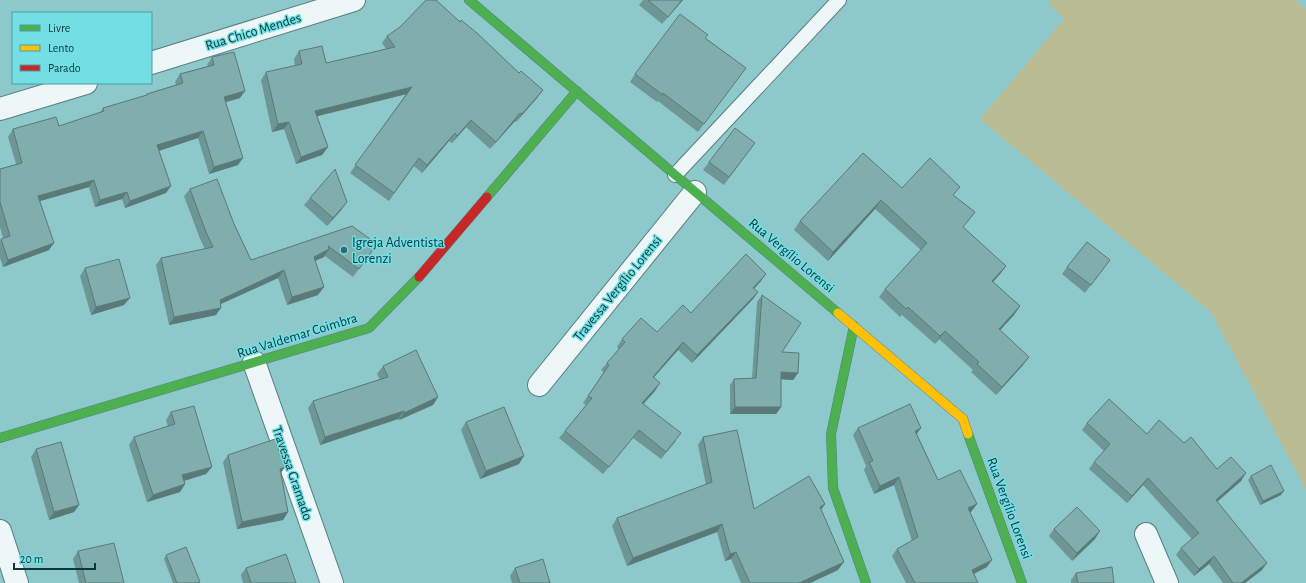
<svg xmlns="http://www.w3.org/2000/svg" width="1306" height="583" font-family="'Alegreya Sans',sans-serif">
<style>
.green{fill:#b9bc93}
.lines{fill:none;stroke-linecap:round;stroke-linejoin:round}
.lane-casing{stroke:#587e80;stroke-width:16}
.street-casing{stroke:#587e80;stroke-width:24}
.fast-casing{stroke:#587e80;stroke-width:10}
.slow-casing{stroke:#587e80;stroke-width:10}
.jam-casing{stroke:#587e80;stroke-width:10}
.lane{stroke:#eef7f7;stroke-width:14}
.street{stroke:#eef7f7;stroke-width:22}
.fast{stroke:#4caf50;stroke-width:9}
.slow{stroke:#ffc107;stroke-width:9}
.jam{stroke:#c62828;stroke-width:9}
.wall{fill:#6e9694}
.shaded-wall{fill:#5a7a78}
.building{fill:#80aeac;stroke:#5a7a78}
.poi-dot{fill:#366b6e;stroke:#73dfe5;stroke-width:1.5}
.labels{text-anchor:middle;stroke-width:3;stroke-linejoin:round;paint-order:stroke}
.street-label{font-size:14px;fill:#07393c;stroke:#73dfe5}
.poi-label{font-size:14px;fill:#07393c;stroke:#73dfe5;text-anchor:start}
</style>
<rect width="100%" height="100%" fill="#8dc8cb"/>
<path class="green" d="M1052 0H1296L1306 10V490L1211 312 980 119 1064 19 1049 4Z"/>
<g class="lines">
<defs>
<path id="lane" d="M675 175 839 0"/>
<path id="street" d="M151 63 354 0
M0 109 86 83
M254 362 332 583
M539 385 695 192
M0 531 17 583
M1146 534 1167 583"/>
<path id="fast" d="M469 0 838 313
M487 197 577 91
M854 326 831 434 833 488 866 583
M968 434 1022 583
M0 438 369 328 419 277"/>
<path id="slow" d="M838 313 963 419 968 434"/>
<path id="jam" d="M419 277 487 197"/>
</defs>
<use href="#lane" class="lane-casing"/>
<use href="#street" class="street-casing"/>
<use href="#fast" class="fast-casing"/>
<use href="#slow" class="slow-casing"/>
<use href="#jam" class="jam-casing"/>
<use href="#lane" class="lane"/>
<use href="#street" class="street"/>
<use href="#fast" class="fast"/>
<use href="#slow" class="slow"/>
<use href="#jam" class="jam"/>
</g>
<path class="wall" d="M643 0H683L662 24 639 5Z
M460 22 519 73 543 90 537 98 516 122 515 121 490 149 466 127 452 143 449 141 422 173 414 166 389 201 350 173 406 94 317 116 328 147 322 155 296 164 284 129 272 132 261 80 266 72 295 66 294 59 299 51 326 63 386 49 382 43 387 36Z
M705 38 746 68 698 132 658 101 657 102 630 82 635 74Z
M212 57 240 98 226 102 238 165 209 174 198 138 159 151 166 193 125 208 122 199 95 207 89 187 40 201 49 250 3 267 0 258V241L1 239 3 238 0 227V169L16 164 8 137 13 129 59 126 100 113 103 108 145 96 147 94 176 85 175 82 180 74 208 66 207 65Z
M755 143 724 185 703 170 709 162Z
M902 188 954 196 975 212 963 227 1006 266 1000 274 993 282 1020 306 1014 315 1000 330 1029 357 1023 365 996 395 971 372 973 370 939 339 935 344 902 315 900 317 879 297 885 289 921 250 875 209 828 261 794 230 800 221Z
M190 189 234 224 251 260 352 226 377 244 353 277 325 256 324 257 315 261 318 295 287 305 278 278 221 304 216 315 169 325 156 265 161 258 205 249 200 239 184 196Z
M310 198 342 209 327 226 304 205Z
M1067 267 1104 268 1085 293 1062 274Z
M85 268 124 305 91 315 80 276Z
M761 281 754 289 758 292 753 299 692 363 678 350 654 377 655 391 643 404 676 441 661 459 633 438 603 474 559 438 565 431 586 405 583 403 604 372 601 370 619 349 617 347 622 339 657 332 691 313Z
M762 295 782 352 798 373 793 380 781 379V407L776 414H730V385L734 379 752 378 757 302Z
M383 366 438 397 433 405 399 420 398 419 320 445 308 408 313 401 380 379 377 374Z
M171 412 212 467 206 474 184 481 185 484 180 492 147 502 129 445 134 437 168 426 166 420Z
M466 422 519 464 480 479 461 430Z
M1087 423 1147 434 1184 443 1217 469 1241 481 1217 502 1262 570 1245 583H1223L1209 564 1194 576 1176 555 1181 548 1192 539 1143 485 1127 503 1089 469 1094 462 1104 451 1082 430Z
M858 428 917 434 938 480 971 512H970L987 567 974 574 978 583H906L892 556 897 549 912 541 894 485 874 494 864 470 866 466 853 435Z
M703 437 754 509 825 504 821 510 838 570 810 583H741L731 559 725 561 717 532 627 566 612 526 617 518 706 485 698 445Z
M36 449 79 505 74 512 49 520 31 457Z
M228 455 285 467 281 473 288 512 283 520 237 529 223 462Z
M1251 476 1281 495 1260 505 1248 480Z
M1054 529 1095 539 1072 561 1049 536Z
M78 551 124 583H79L73 559Z
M166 555 199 583H173L164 559Z
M246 568 296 583H243L241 575Z
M515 568 550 583H512L510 576Z
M1076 573 1114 583H1071V580Z"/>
<path class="shaded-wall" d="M682 0H683L662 24 668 17Z
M412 87 407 94 310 118 315 111Z
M543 90 537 98 516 122 522 114Z
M245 91 240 98 219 104 224 97Z
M520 113 515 121 490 149 496 142Z
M471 120 466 127 452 143 457 136Z
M289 122 284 129 272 132 278 124Z
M203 131 198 138 152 153 157 145Z
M455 133 449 141 422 173 427 165Z
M328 147 322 155 296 164 301 157Z
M243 158 238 165 209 174 214 167Z
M94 180 89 187 33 203 38 196Z
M171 186 166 193 125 208 130 201Z
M127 192 122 199 95 207 100 200Z
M881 200 875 209 828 261 833 252Z
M347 202 342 209 327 226 333 218Z
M54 243 49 250 3 267 8 260Z
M329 249 324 257 308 264 314 257Z
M1006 266 1000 274 987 289 992 281Z
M284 270 278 278 214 307 220 300Z
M766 274 761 281 748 295 753 288Z
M324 287 318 295 287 305 292 297Z
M758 292 753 299 692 363 697 355Z
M130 298 124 305 91 315 96 307Z
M1020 306 1014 315 993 338 999 329Z
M221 308 216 315 169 325 174 317Z
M945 331 939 339 935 344 940 336Z
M683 342 678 350 648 384 653 377Z
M1029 357 1023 365 996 395 1002 387Z
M781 372 798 373 793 380 776 379Z
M660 383 655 391 637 411 642 403Z
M438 397 433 405 399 420 404 413Z
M735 407H781L776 414H730Z
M404 411 398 419 320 445 325 437Z
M921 428 916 435 915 431Z
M524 456 519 464 480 479 486 471Z
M212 467 206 474 177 483 182 475Z
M285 467 279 475 280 469Z
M1246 473 1241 481 1211 507 1216 500Z
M899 477 894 485 874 494 880 486Z
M1148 478 1143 485 1127 503 1132 496Z
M185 484 180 492 147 502 153 495Z
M1284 491 1281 495 1260 505 1263 501Z
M825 504 820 511V507Z
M977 504 971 512 963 516 968 508Z
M79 505 74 512 49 520 54 512Z
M288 512 283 520 237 529 242 522Z
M722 524 717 532 627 566 633 558Z
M1100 531 1095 539 1072 561 1077 553Z
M736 552 731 559 725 561 730 554Z
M1214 556 1209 564 1194 576 1199 569Z
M992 560 987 567 967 577 972 570Z
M844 562 838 570 810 583H799Z
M1267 563 1262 570 1245 583H1241Z"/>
<path class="building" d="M426 0H436L460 22 461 20 477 33 519 73 521 71 543 90 522 114 520 113 496 142 471 120 457 136 455 133 427 165 419 158 394 193 355 165 412 87 315 111 328 147 301 157 289 122 278 124 266 72 302 64 299 51 322 46 326 63 395 47 387 36 400 27Z
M648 0H682L668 17Z
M680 14 708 35 705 38 746 68 704 124 663 93V95L635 74Z
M234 52 245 91 224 97 243 158 214 167 203 131 157 145 171 186 130 201 127 192 100 200 94 180 38 196 54 243 8 260 1 239 10 236 0 202V169L22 163 13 129 56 117 59 126 104 111 103 108 147 95V94L183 83 180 74 214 65 212 57Z
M735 128 755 143 729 177 709 162Z
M863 153 902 188 930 158 960 187 953 195 975 212 963 227 1006 266 992 281 1020 306 999 329 1029 357 1002 387 977 364 979 362 945 331 940 336 908 307 906 309 885 289 927 243 881 200 833 252 800 221Z
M335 169 347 202 333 218 310 198Z
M217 179 234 224 251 260 352 226 377 244 359 269 328 246 329 249 314 257 324 287 292 297 284 270 220 300 221 308 174 317 161 258 213 247 206 232 190 189Z
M1087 242 1110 260 1091 285 1067 267Z
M746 254 766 274 753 288 758 292 697 355 683 342 653 377 660 383 642 403 681 433 666 452 639 430 609 467 565 431 592 398 588 396 609 365 607 363 625 342 622 339 641 318 657 332 683 305 691 313Z
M119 259 130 298 96 307 85 268Z
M762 295 801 323 782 352 799 353 798 373 781 372V407H735L734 379 756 378Z
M416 350 438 397 404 413V411L325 437 313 401 388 377 383 366Z
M1109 399 1147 434 1159 420 1184 443 1191 437 1217 469 1231 457 1246 473 1216 500 1267 563 1241 583H1233L1214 556 1199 569 1181 548 1199 533 1148 478 1132 496 1094 462 1110 444 1087 423Z
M910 404 921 428 915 431 938 480 960 470 977 504 968 508 992 560 972 570 978 583H915L897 549 918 537 899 477 880 486 869 462 873 461 858 428Z
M194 406 212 467 182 475 185 484 153 495 134 437 175 424 171 412Z
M504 407 524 456 486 471 466 422Z
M737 430 754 509 809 476 825 504 820 507 844 562 799 583H750L736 552 730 554 722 524 633 558 617 518 712 482 703 437Z
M275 439 285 467 280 469 288 512 242 522 228 455Z
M61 442 79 505 54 512 36 449Z
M1271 465 1284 491 1263 501 1251 476Z
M1077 507 1100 531 1077 553 1054 529Z
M114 543 124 583H86L78 551Z
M186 547 200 582 196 583H177L166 555Z
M286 554 296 583H251L246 568Z
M543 559 550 583H520L515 568Z
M1112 567 1114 583H1078L1076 573Z"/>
<circle class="poi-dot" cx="344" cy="250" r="4"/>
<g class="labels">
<g class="street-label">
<text transform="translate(253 31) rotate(-17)" y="5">Rua Chico Mendes</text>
<text transform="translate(792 255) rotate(40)" y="5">Rua Vergílio Lorensi</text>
<text transform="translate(617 288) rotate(-51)" y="5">Travessa Vergílio Lorensi</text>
<text transform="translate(297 335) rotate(-17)" y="5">Rua Valdemar Coimbra</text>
<text transform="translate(293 473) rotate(71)" y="5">Travessa Gramado</text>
<text transform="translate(1010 508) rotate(70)" y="5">Rua Vergílio Lorensi</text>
</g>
<g class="poi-label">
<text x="352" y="247">Igreja Adventista<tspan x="352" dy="16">Lorenzi</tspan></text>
</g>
</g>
<rect x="12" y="12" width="140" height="72" fill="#73dfe5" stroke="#489da1"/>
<rect x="20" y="25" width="20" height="6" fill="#4caf50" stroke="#489da1"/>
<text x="48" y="32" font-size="12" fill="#07393c">Livre</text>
<rect x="20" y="45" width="20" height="6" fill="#ffc107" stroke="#489da1"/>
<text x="48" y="52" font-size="12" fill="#07393c">Lento</text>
<rect x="20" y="65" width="20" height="6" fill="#c62828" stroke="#489da1"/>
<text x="48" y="72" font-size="12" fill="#07393c">Parado</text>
<path d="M14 563v6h81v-6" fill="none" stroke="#07393c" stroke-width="2"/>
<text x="20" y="563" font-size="12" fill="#07393c" stroke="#73dfe5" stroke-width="3" paint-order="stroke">20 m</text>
</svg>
